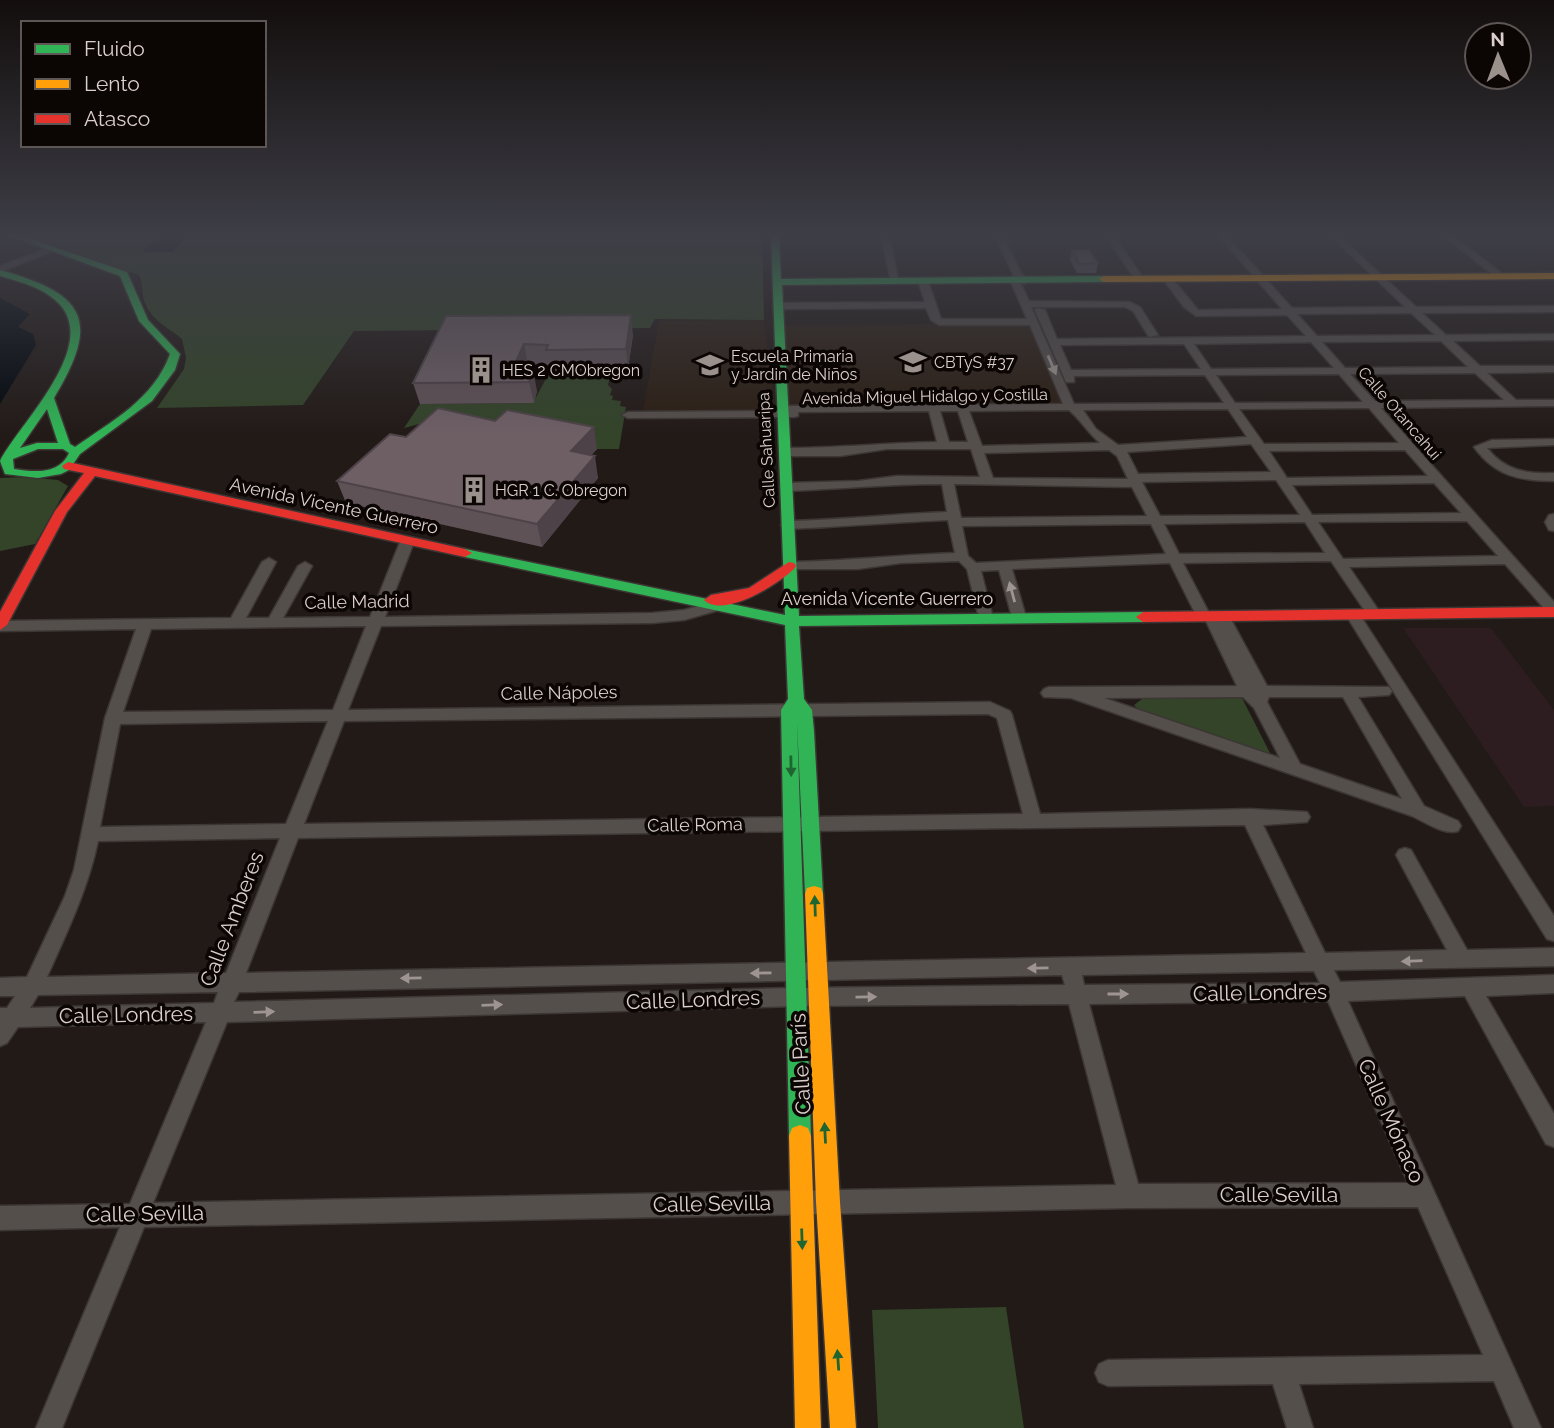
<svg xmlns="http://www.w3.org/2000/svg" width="1554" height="1428" font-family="Raleway,sans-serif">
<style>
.education{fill:#2c1f14}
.medical{fill:#2d1d21}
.green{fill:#334429}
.water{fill:#03090e}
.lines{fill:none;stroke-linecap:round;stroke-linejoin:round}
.street-casing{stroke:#3c3634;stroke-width:3}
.fast-casing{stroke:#3c3634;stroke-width:3}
.slow-casing{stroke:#3c3634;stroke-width:3}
.jam-casing{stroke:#3c3634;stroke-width:3}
.street{fill:#554f4c;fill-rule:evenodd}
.fast{fill:#30b455;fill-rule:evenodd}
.slow{fill:#ff9f0a;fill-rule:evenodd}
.jam{fill:#e5322d;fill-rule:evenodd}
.wall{fill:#5f5257}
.shaded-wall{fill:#4d4247}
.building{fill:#6e5f65;stroke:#4d4247;stroke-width:2}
.oneway{fill:#9e9592}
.oneway2{fill:#1f6531}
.labels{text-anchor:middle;stroke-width:7;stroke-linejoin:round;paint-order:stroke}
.far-poi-label{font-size:16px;fill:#dacfcb;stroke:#0b0504;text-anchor:start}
.far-street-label{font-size:16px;fill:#dacfcb;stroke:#0b0504}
.street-label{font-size:18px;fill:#dacfcb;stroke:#0b0504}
.near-street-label{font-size:21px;fill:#dacfcb;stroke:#0b0504}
</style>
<rect width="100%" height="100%" fill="#221a17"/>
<path class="education" d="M764 320 775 410H643L659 321Z
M1030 323 1062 399 1079 407H794L783 413 777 326Z"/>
<path class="medical" d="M1403 628H1491L1554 710V806L1524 807Z"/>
<path class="green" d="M29 236H762L764 320 655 319 650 328 354 331 303 405 157 408 184 369 186 358 182 339C168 327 153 322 145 303 141 294 144 285 139 275Z
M550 371H611L608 385 612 389 610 395 613 396 612 400 621 401 620 406 626 407 619 449H597L434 420 404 428 420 404 533 403Z
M25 477 58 480 68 486 35 544 0 551V478Z
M1242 698 1272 757 1139 710 1134 705 1142 699Z
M1006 1307 1024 1428H878L872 1310Z"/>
<path class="water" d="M160 236H189L172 252H142Z
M0 298 30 314 18 327 33 334 36 345 0 404Z"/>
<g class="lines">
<defs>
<path id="street" d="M881 236H889L899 283 891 281Z
M995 236H1003L1021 273 1030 281 1025 284 1020 282 1029 301 1130 302 1140 307 1158 335 1149 337 1133 311 1125 307H1031L1074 404 1224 403 1205 375 1074 376V382H1066L1035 310 1037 308 1045 310 1057 339 1306 336 1287 315 1196 316 1184 307 1163 279 1165 277H1171L1198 310 1282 309 1219 236H1227L1292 308 1405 307 1331 236H1339L1416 307 1554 306V312L1422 313 1446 335 1554 334V340L1453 341 1480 366H1554V372L1487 373 1516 400H1554V406L1381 408 1554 602V616L1549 614 1505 564 1349 567 1381 614 1374 619 1369 617 1331 561 1183 563 1209 613 1217 615 1223 612 1228 614 1267 686 1389 687 1392 691 1389 695 1358 697 1424 806 1458 821 1461 826 1458 831C1445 836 1425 822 1412 816L1071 698 1044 697 1041 693 1044 689 1049 687 1237 686 1206 621 1199 620 1197 617 1170 563 1012 569 1026 617 1019 622 1012 617 999 570 981 571 993 618 986 623 979 618 967 569 959 561 901 563 858 569H784L782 566 789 562C845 561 899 555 955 553L948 520C894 522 841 527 787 529L781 525 787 521C841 520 893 514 947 512L942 484C890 484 838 489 786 491L780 487 786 483 858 481 897 476 980 477 971 449H887L840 456H785L779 452 785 448C836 448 886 443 937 442L929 411 798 412V416L794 417 628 418 622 415 628 412 778 411V407L782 406 1063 404 1030 325H939L931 320 926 308 778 309 773 306 778 303 925 302 918 281 923 278 928 281 941 319H1027L1010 280 1013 274ZM1411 313 1435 335 1317 336 1297 314ZM1441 341 1468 367 1345 368 1322 342ZM1311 342 1334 368 1211 369 1194 344ZM1184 344 1201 369 1071 370 1060 345ZM1475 373 1504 400 1375 401 1350 374ZM1339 374 1363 402 1235 403 1216 375ZM1361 408H1369L1399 443 1264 444 1239 409ZM1228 409 1247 437 1118 445 1096 429 1083 410ZM1069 410C1081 420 1088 433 1100 443L982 446 969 411ZM940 411H958L968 442H949ZM1251 444 1271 472 1138 474 1127 452ZM1109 450 1117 456 1128 479 993 478 984 453ZM1405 450 1428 476 1287 478 1269 451ZM1276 480 1300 515 1160 516 1142 482ZM1434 483 1461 513 1312 515 1292 485ZM954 484 1132 487 1147 516 961 518ZM1467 521 1498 556 1343 559 1318 522ZM1305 522 1325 553 1179 554 1164 524ZM1151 524 1166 554 976 563 968 556 962 526ZM1243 697 1254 708 1280 758 1104 698ZM1269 697H1343L1402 799 1300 764 1267 702Z
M1106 236H1114L1144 279 1142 281H1136Z
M1444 236H1453L1505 276 1497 278Z
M51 247 58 249 0 272V266Z
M1554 439V445L1487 448C1505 471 1527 474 1554 473V481C1520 481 1495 476 1474 447L1492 440Z
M1554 514V531L1549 530 1545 522 1549 515Z
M407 538 414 542 385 617 652 613 684 610 714 602 721 607 719 610 684 620 652 623 381 626 348 710 990 702 1010 711 1012 715 1040 814 1250 809 1307 812 1310 817 1307 822 1263 825 1325 953 1447 950 1396 855 1399 850 1405 848 1411 850 1467 950 1554 948V966L1334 970 1340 982 1554 975V993L1486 996 1554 1114V1147L1546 1144 1465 996 1348 1001 1541 1428H1514L1494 1381 1299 1384 1313 1428H1287L1273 1384 1108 1386 1099 1382 1095 1373 1099 1364 1108 1360 1483 1355 1418 1207 1130 1208 144 1227 62 1428H36L120 1227 0 1230V1206L130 1204 206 1022 18 1027 7 1043 0 1046V1008H7L15 996H0V978L27 977 65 896 74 870 105 718 136 629 0 631V621L231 618 262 562 269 558 276 562 246 618H269L298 566 305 562 312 566 283 618 370 617 400 542ZM366 626 333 710 123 712 151 629ZM988 714 997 718 1023 814 304 824 344 721ZM328 721 286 824 100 827 120 724ZM1245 825 1306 953 246 973 298 838ZM280 838 226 973 47 977C67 932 88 889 98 841ZM1314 971 1320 983 1084 985 1082 975ZM1062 975 1065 985 796 988 234 1002 239 992ZM218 992 214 1003 30 1008 38 995ZM1328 1001 1408 1183 1138 1184 1089 1004ZM1069 1004 1116 1185 153 1203 227 1022 796 1006Z
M1353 610 1358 612 1554 916V941L1547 939 1346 615Z"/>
<path id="fast" d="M11 236H22L127 272 148 320 180 354 175 370 152 401 80 454 69 470 61 474 38 478 5 474 0 461C21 421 110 337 50 296 35 285 17 281 0 276V270C86 294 101 320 54 398L70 444 75 447C112 421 154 399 170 354L139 321 120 276ZM47 409 58 443H37L20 448ZM38 449H63L69 453C59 475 34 472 14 469L13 459Z
M771 236H779L781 279 1104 276 1109 279 1104 282 782 285 799 616 1143 612 1150 617 1143 622 799 626 804 699 812 710 814 731 823 894 821 900 814 902 807 900 805 894 797 723 811 1136 808 1144 800 1147 792 1144 789 1136 781 710 788 699 785 625 465 557 458 553 465 549 785 615Z"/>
<path id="slow" d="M1554 273V279L1104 282 1099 279 1104 276Z
M814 886 821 888 823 894 840 1202 856 1428H830L816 1202 805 894 807 888Z
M800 1125 808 1128 811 1136 821 1428H795L789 1136 792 1128Z"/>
<path id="jam" d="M68 462 465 549 472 553 465 557 95 476 67 512 7 625 0 630V612L55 511 84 473 64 469 62 466Z
M789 562 794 563 796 566 794 569C778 584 724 619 704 600L711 595 749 588Z
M1554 607V617L1143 622 1136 617 1143 612Z"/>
</defs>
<use href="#street" class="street-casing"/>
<use href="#fast" class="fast-casing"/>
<use href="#slow" class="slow-casing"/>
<use href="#jam" class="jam-casing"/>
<use href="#street" class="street"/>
<use href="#fast" class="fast"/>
<use href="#slow" class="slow"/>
<use href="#jam" class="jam"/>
</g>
<path class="wall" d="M1072 250 1098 263 1096 273H1077L1070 260Z
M446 316 633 335 628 369 550 371 549 365H528L525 370 537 391 534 403 420 404 413 383Z
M406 437 597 449 591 455 598 478 542 547 346 503 337 481Z"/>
<path class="shaded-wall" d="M631 315 633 335 628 369 626 349Z
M524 344 528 365 520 382 512 370Z
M533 370 537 391 534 403 529 382Z
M594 427 597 449 575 473 571 451Z
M595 456 598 478 542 547 537 524Z"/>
<path class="building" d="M1072 250H1089L1098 263 1079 264Z
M631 315 626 349 546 350 548 345 524 344 512 370H533L529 382 413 383 446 316Z
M438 408 495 421 507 410 594 427 571 451 595 456 537 524 337 481 390 434 406 437Z"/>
<defs><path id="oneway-solid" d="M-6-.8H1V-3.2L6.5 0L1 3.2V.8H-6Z" transform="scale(1.75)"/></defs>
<g class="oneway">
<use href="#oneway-solid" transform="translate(1052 365) rotate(67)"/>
<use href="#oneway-solid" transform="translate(1012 592) rotate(-105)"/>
<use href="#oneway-solid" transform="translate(1412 961) rotate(178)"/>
<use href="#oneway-solid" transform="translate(1038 968) rotate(179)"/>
<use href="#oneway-solid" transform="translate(761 973) rotate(179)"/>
<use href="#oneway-solid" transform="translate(411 978) rotate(179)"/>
<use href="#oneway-solid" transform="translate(1118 994)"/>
<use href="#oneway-solid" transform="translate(866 997) rotate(-1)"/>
<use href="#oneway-solid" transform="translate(492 1005) rotate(-2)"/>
<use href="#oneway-solid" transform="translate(264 1012) rotate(-2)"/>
</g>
<g class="oneway2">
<use href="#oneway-solid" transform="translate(791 766) rotate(89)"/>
<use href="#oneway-solid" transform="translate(815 906) rotate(-92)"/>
<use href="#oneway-solid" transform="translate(825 1133) rotate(-93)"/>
<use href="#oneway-solid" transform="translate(802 1239) rotate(88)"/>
<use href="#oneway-solid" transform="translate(838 1360) rotate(-94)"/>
</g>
<linearGradient id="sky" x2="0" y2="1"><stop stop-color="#130e0d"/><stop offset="0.54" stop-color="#3e3e47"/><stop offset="1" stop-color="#3e3e47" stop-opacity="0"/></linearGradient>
<rect width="1554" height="436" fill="url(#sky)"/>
<defs>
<symbol id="school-bare" viewBox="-9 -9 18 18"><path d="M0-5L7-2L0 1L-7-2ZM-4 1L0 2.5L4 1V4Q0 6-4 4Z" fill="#9a908c" stroke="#0b0504" stroke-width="2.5" paint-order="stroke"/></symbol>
<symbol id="building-bare" viewBox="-9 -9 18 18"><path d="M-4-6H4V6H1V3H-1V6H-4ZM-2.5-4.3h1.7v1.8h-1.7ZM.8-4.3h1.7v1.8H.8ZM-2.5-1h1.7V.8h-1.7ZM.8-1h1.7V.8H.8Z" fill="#9a908c" stroke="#0b0504" stroke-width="2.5" paint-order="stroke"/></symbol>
</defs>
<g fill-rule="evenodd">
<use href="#school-bare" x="894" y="343" width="38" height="38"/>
<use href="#school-bare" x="691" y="346" width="38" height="38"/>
<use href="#building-bare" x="462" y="351" width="38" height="38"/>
<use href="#building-bare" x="455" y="471" width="38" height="38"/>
</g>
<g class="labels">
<g class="far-poi-label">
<text x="731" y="362">Escuela Primaria<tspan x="731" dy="18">y Jardin de Niños</tspan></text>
<text x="934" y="368">CBTyS #37</text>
<text x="502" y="376">HES 2 CMObregon</text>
<text x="495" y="496">HGR 1 C. Obregon</text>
</g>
<g class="far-street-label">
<text transform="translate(925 396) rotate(-1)" y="6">Avenida Miguel Hidalgo y Costilla</text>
<text transform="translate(1400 413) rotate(49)" y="6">Calle Otancahui</text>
<text transform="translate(766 450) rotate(-93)" y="6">Calle Sahuaripa</text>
</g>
<g class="street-label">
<text transform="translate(334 506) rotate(12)" y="6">Avenida Vicente Guerrero</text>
<text x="887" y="605">Avenida Vicente Guerrero</text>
<text transform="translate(357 602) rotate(-1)" y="6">Calle Madrid</text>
<text transform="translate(559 693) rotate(-1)" y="6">Calle Nápoles</text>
<text transform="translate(695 825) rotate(-1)" y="6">Calle Roma</text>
</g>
<g class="near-street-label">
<text transform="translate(232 919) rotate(-69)" y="7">Calle Amberes</text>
<text transform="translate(1260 993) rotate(-1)" y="7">Calle Londres</text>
<text transform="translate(693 1000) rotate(-2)" y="7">Calle Londres</text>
<text transform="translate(126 1015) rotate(-1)" y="7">Calle Londres</text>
<text transform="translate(801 1064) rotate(-93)" y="7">Calle París</text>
<text transform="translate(1391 1121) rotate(66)" y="7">Calle Mónaco</text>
<text x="1279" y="1202">Calle Sevilla</text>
<text transform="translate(712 1204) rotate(-1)" y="7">Calle Sevilla</text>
<text transform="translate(145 1214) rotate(-1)" y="7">Calle Sevilla</text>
</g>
</g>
<rect x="21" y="21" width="245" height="126" fill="#0b0504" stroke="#5e5654" stroke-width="2"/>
<rect x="35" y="44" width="35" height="10" fill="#30b455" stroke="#5e5654" stroke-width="2"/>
<text x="84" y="56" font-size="21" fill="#dacfcb">Fluido</text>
<rect x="35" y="79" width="35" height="10" fill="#ff9f0a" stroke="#5e5654" stroke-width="2"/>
<text x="84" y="91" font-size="21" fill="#dacfcb">Lento</text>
<rect x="35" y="114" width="35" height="10" fill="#e5322d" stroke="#5e5654" stroke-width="2"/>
<text x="84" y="126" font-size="21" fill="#dacfcb">Atasco</text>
<g transform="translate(1498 56) rotate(359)"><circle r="33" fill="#0b0504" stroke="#5e5654" stroke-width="2"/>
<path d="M0-5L12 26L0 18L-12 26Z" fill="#9a908c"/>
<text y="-10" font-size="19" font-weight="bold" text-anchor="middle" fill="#dacfcb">N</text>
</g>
</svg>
